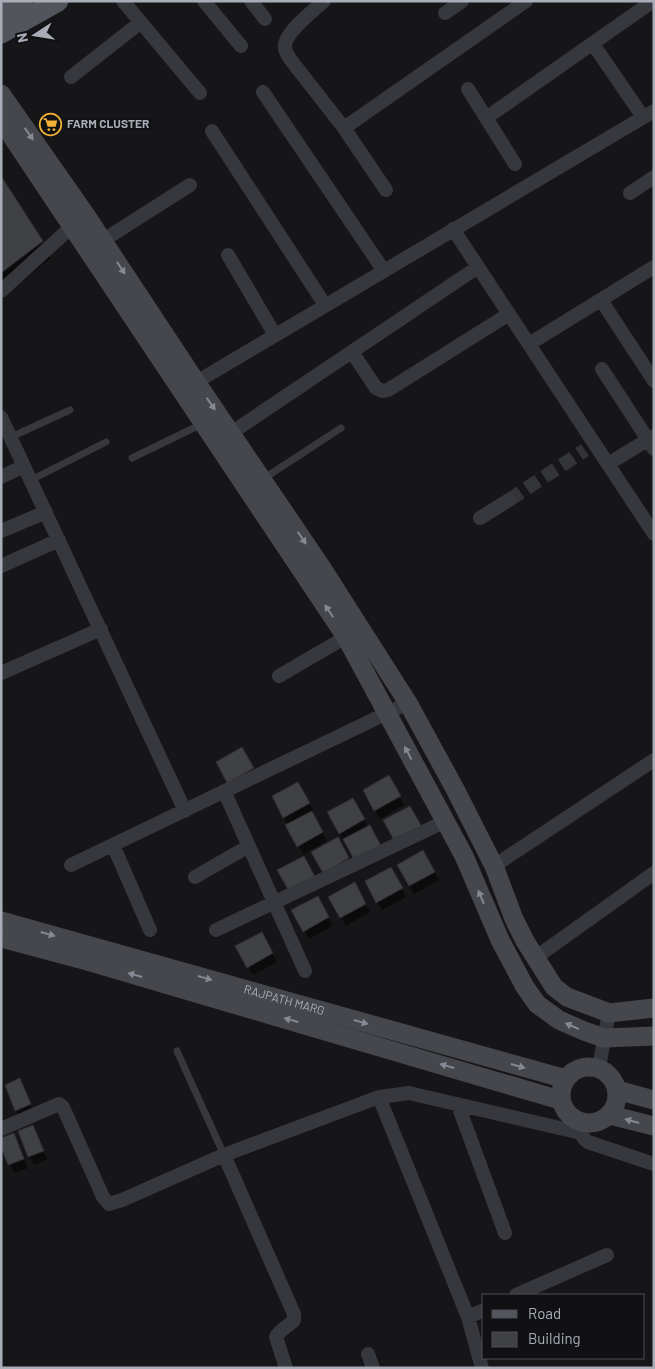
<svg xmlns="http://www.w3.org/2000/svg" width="655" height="1369" font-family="Barlow,sans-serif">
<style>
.shadow{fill:#0007}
.building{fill:#404145;stroke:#303034}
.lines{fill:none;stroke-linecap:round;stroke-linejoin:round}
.street-tunnel{stroke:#333438;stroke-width:14;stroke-dasharray:14 7;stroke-linecap:butt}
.lane{stroke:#37383d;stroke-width:7}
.street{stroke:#37383d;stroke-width:14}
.secondary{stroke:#45474d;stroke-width:19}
.primary{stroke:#53555c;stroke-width:21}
.oneway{fill:#858993}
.labels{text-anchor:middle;stroke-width:4;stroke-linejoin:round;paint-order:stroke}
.poi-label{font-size:12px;font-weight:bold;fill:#a8adb8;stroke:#111113;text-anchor:start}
.street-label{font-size:12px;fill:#a8adb8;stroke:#111113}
</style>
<rect width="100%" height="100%" fill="#161618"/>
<path class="shadow" d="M1 179 51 258 1 298Z
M389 777 404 805 380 819 364 790Z
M298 783 314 812 311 813 327 841 303 854 273 797Z
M353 800 368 827 344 841 328 813Z
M423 852 439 880 414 894 398 865Z
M391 868 406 897 382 910 366 882Z
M354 884 370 912 346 926 330 897Z
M317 898 333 926 309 939 293 911Z
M261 933 277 962 253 975 237 947Z
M20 1080 34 1113 21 1118 16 1110Z
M33 1126 47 1159 34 1165 29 1156Z
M13 1134 28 1168 14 1173 1 1144Z"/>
<path class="building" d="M1 176 43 241 1 273Z
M242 747 254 768 227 783 216 762Z
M389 775 401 796 374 811 363 790Z
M298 782 310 803 283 818 272 796Z
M353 798 365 819 339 834 327 812Z
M410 806 422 827 395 842 383 820Z
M312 811 323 832 297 847 285 825Z
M370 825 381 846 355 861 343 839Z
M338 837 349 858 323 873 311 852Z
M423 850 435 872 409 886 397 865Z
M304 856 315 877 289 891 277 870Z
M391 867 403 888 376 903 365 881Z
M355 882 366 904 340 918 328 897Z
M318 896 329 917 303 932 291 910Z
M262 932 273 953 247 968 235 946Z
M20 1078 31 1104 15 1111 5 1085Z
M33 1125 44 1151 28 1157 18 1131Z
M14 1133 24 1159 8 1165 1 1147V1138Z"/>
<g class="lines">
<path class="street-tunnel" d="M509 500 585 450"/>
<path class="lane" d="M11 437 70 410
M132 458 204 423
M263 479 341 428
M31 480 106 442
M177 1051 224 1155"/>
<path class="street" d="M123 1 200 93
M204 1 241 46
M251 1 265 19
M324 1C313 11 288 30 285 44 284 50 287 54 290 59L344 128 386 190
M445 13 462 1
M593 44 643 117
M71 77 141 22
M468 89 515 164
M263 92 384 271
M486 118 653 1
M344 128 526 1
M212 131 325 305
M630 193 654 177
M453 229 654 534
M102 241 190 185
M228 255 275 335
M1 291 79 220
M601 300 654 381
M529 344 654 267
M352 352 376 388 382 391 388 390 509 314
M602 369 654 449
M188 387 654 111
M1 417 185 811
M231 433 478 267
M608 464 654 436
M1 477 24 466
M480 518 509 500
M1 531 46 512
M1 566 59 540
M1 673 101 629
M279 676 346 637
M224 791 305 971
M113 845 150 930
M71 865 408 703
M494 866 654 760
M195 877 249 846
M216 930 446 821
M535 958 654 873
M599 1067 609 1013
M379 1097 468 1317
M458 1105 505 1233
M581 1123C579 1131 581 1137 588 1142L654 1164
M1 1129 59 1104 63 1107 103 1197 109 1204 122 1200 224 1155 379 1097 409 1093 581 1133
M224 1155 294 1314V1320C289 1326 280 1329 276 1337L286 1368
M516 1295 607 1255
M368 1354 373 1368
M482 1368 468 1317 484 1310"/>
<g class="secondary">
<path d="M1 94 85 214 196 382 322 568 408 703 455 789 494 866 514 919 525 941 554 987 567 997 609 1013 654 1008"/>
<path d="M1 120 346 637 464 856 500 940 525 987 537 1004 559 1020 584 1031 604 1038 654 1036"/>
<path id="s1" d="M1 921 566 1079"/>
<path d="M1 938 80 959 560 1100"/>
<circle cx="589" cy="1095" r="28"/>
<path d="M617 1090 654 1100"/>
<path d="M610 1115 654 1126"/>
</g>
<path class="primary" d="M1 13 22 1
M1 33 58 1"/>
</g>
<defs><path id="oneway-solid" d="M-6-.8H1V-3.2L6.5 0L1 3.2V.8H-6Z" transform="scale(1.25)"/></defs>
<g class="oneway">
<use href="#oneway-solid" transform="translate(29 134) rotate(55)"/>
<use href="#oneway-solid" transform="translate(121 268) rotate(57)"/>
<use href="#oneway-solid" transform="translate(211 404) rotate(55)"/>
<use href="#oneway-solid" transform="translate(302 538) rotate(56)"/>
<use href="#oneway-solid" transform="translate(329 611) rotate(-124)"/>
<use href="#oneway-solid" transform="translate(408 753) rotate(-118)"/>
<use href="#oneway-solid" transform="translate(481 897) rotate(-113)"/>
<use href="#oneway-solid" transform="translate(48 934) rotate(16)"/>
<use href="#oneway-solid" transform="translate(135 975) rotate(-164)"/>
<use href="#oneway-solid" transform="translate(205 978) rotate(16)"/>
<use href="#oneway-solid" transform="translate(291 1020) rotate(-164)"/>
<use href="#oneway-solid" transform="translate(361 1022) rotate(16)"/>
<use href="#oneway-solid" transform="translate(572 1026) rotate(-156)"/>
<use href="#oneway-solid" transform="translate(447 1066) rotate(-164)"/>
<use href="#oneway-solid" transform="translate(518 1066) rotate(16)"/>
<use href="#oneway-solid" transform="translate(632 1121) rotate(-165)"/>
</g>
<defs>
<symbol id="supermarket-ring" viewBox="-11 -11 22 22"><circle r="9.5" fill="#111113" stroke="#f2b134" stroke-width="1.5"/><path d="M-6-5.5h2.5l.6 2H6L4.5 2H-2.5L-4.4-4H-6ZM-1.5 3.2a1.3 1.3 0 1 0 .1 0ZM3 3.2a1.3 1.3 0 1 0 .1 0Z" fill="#f2b134"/></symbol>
</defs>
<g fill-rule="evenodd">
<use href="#supermarket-ring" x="38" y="112" width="25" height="25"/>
</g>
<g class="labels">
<g class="poi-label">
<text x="67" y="128">FARM CLUSTER</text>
</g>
<g class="street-label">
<text dy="4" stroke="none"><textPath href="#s1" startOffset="294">RAJPATH MARG</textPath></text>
</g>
</g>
<rect width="655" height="1369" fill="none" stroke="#a8adb8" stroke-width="5"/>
<rect x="482" y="1294" width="162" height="65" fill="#111113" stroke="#4d4f55"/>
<rect x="492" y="1310" width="25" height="8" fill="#53555c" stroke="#4d4f55"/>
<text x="528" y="1319" font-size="15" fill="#a8adb8">Road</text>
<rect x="492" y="1332" width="25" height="15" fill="#404145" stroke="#4d4f55"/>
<text x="528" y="1344" font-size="15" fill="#a8adb8">Building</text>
<g transform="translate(35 35) rotate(258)" stroke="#111113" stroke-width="4" paint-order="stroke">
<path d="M0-4L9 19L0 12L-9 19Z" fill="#a8adb8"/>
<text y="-8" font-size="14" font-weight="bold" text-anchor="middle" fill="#a8adb8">N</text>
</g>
</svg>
